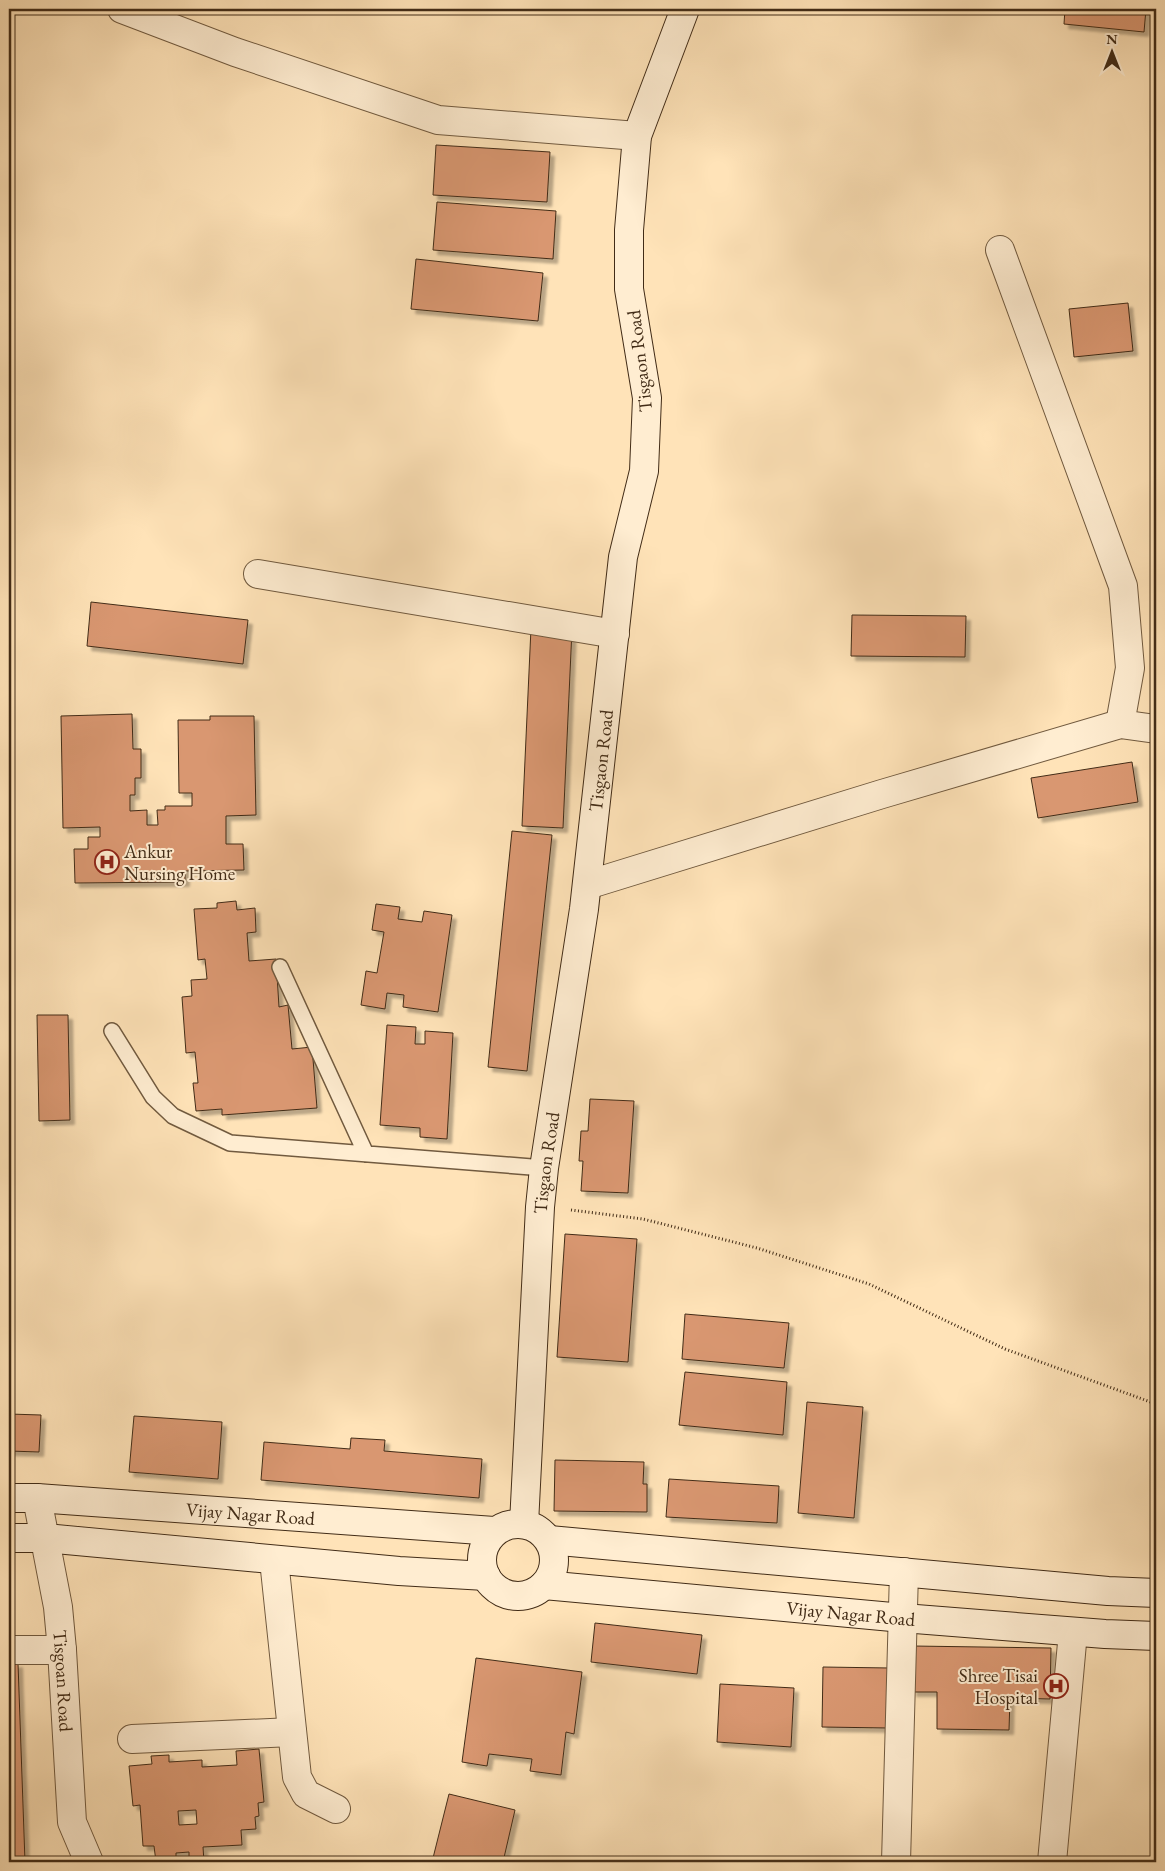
<svg xmlns="http://www.w3.org/2000/svg" width="1165" height="1871" font-family="'EB Garamond',serif">
<style>
.building{fill:#d99771;stroke:#422c17;fill-rule:evenodd;filter:url(#shadow)}
.lines{fill:none;stroke-linecap:round;stroke-linejoin:round}
.lane-casing{stroke:#715a3f;stroke-width:18}
.street-casing{stroke:#715a3f;stroke-width:30}
.secondary-casing{stroke:#422c17;stroke-width:30}
.path{stroke:#422c17;stroke-width:3;stroke-dasharray:1 2.5;stroke-linecap:butt}
.lane{stroke:#ffedd1;stroke-width:15}
.street{stroke:#ffedd1;stroke-width:28}
.secondary{stroke:#ffedd1;stroke-width:28}
.labels{text-anchor:middle;stroke-width:4;stroke-linejoin:round;paint-order:stroke}
.street-label{font-size:19px;fill:#422c17;stroke:#ffedd1}
.poi-label{font-size:19px;fill:#422c17;stroke:#ffedd1;text-anchor:start}
</style>
<defs>
<filter id="shadow"><feDropShadow dx="4.5" dy="4.5" stdDeviation="1" flood-color="#0004"/></filter>
</defs>
<rect width="100%" height="100%" fill="#ffe3b8"/>
<filter id="stains"><feTurbulence type="fractalNoise" baseFrequency=".004" numOctaves="4"/><feColorMatrix values="0 0 0 0 .2 0 0 0 0 .09 0 0 0 0 .02 0 0 0 .5 -.17"/></filter>
<radialGradient id="worn" r=".72"><stop offset=".6" stop-color="#630" stop-opacity="0"/><stop offset="1" stop-color="#630" stop-opacity=".3"/></radialGradient>
<path class="building" d="M1065 9H1146L1144 32 1064 24Z
M436 145 550 152 547 202 433 195Z
M437 202 556 211 553 259 433 250Z
M416 259 543 273 538 321 411 309Z
M1128 303 1133 351 1074 357 1069 309Z
M91 602 248 620 243 664 87 646Z
M852 615 966 616 965 657 851 656Z
M531 628 572 629 563 828 522 826Z
M132 714 133 749H141V778H135V795H130V811L147 810V825H158L157 810H165V806H192V793H179L178 720H210V716H254L256 815 226 816V844H243L244 870 185 871V882L75 883 74 849H88V837H100V827L63 828 61 716Z
M1132 762 1138 802 1038 818 1031 778Z
M512 831 552 835 527 1071 488 1067Z
M236 901 237 910 255 908 256 932 247 933 249 961 276 959 279 1007 288 1005 292 1049 312 1047 317 1108 222 1115V1109L196 1111 193 1083H198L195 1052 186 1053 182 997 192 996 191 980 207 979 205 959 198 960 194 909 217 908V903Z
M376 904 400 907 398 919 422 922 424 911 452 915 438 1012 403 1007 404 995 387 993 385 1009 361 1005 366 971 377 973 384 932 372 930Z
M37 1015H68L70 1120 39 1121Z
M387 1025 416 1027 415 1044H425V1031L453 1033 447 1139 420 1137V1128L380 1125Z
M590 1099 634 1101 628 1193 581 1191 583 1161H579L581 1131H588Z
M565 1234 637 1239 628 1362 557 1357Z
M685 1314 789 1323 784 1368 682 1359Z
M685 1372 787 1382 783 1435 679 1425Z
M807 1402 863 1407 854 1518 798 1513Z
M9 1414 41 1415 39 1452 9 1451Z
M134 1416 222 1422 218 1479 129 1472Z
M351 1438 385 1440 384 1451 482 1459 479 1498 261 1480 264 1442 350 1449Z
M555 1460 644 1462 643 1484H647V1512L554 1511Z
M669 1479 779 1486 777 1523 666 1517Z
M595 1623 702 1635 697 1674 591 1662Z
M913 1646 1051 1648 1050 1699 1010 1698 1009 1730 937 1729V1692H912Z
M476 1658 582 1672 574 1734 566 1732 561 1775 530 1771 532 1759 489 1754 487 1766 462 1762Z
M18 1663 25 1862H9V1664Z
M823 1667 890 1668 888 1728 822 1727Z
M720 1684 794 1688 791 1747 717 1742Z
M259 1749 264 1802 258 1803 259 1816 255 1817 256 1829 241 1830 242 1845 203 1847 204 1862H189V1852L176 1853V1862H156L154 1846H143L140 1805 133 1806 129 1766 152 1764 151 1756 169 1755V1762L202 1760V1767L237 1765 236 1751ZM196 1810 197 1824 179 1825 178 1811Z
M449 1794 515 1810 503 1862H432Z"/>
<g class="lines">
<defs>
<path id="lane" d="M280 967 366 1154
M112 1031 153 1097 173 1116 230 1143 544 1168"/>
<g id="street">
<path d="M122 9 235 52 438 120 637 136"/>
<path d="M1000 250 1123 586 1130 668 1120 724"/>
<path d="M258 574 615 634"/>
<path d="M587 885 882 794 1120 724 1156 729"/>
<path id="s1" d="M37 1498 58 1607 62 1650 72 1822 89 1862"/>
<path d="M274 1560 297 1777 306 1794 336 1809"/>
<path d="M9 1650H62"/>
<path d="M132 1739 292 1732"/>
<path d="M896 1862 904 1572"/>
<path d="M1052 1862 1073 1632"/>
</g>
<g id="secondary">
<path id="s2" d="M9 1498H37L494 1531"/>
<circle cx="518" cy="1560" r="36"/>
<path id="s3" d="M524 1524 540 1207 544 1168 584 909 623 557 644 471 647 398 629 289V230L637 136 685 9"/>
<path d="M9 1538H45L399 1571 486 1576"/>
<path d="M549 1540 1108 1591 1156 1593"/>
<path id="s4" d="M544 1585 903 1618 1105 1634 1156 1636"/>
</g>
</defs>
<use href="#lane" class="lane-casing"/>
<use href="#street" class="street-casing"/>
<use href="#secondary" class="secondary-casing"/>
<path class="path" d="M571 1210 643 1219 757 1248 869 1284 1005 1349 1156 1404"/>
<use href="#lane" class="lane"/>
<use href="#street" class="street"/>
<use href="#secondary" class="secondary"/>
</g>
<defs>
<symbol id="hospital-ring" viewBox="-11 -11 22 22"><circle r="9.5" fill="#ffedd1" stroke="#8f2418" stroke-width="1.5"/><path d="M-5-5h3v3.5h4V-5h3V5h-3V1.5h-4V5h-3Z" fill="#8f2418"/></symbol>
</defs>
<g fill-rule="evenodd">
<use href="#hospital-ring" x="93" y="848" width="28" height="28"/>
<use href="#hospital-ring" x="1042" y="1672" width="28" height="28"/>
</g>
<g class="labels">
<g class="street-label">
<text transform="translate(639 361) rotate(-97)" y="7">Tisgaon Road</text>
<text dy="7" stroke="none"><textPath href="#s3" startOffset="768">Tisgaon Road</textPath></text>
<text dy="7" stroke="none"><textPath href="#s3" startOffset="362">Tisgaon Road</textPath></text>
<text dy="7" stroke="none"><textPath href="#s2" startOffset="242">Vijay Nagar Road</textPath></text>
<text dy="7" stroke="none"><textPath href="#s4" startOffset="308">Vijay Nagar Road</textPath></text>
<text dy="7" stroke="none"><textPath href="#s1" startOffset="185">Tisgoan Road</textPath></text>
</g>
<g class="poi-label">
<text x="124" y="858">Ankur<tspan x="124" dy="22">Nursing Home</tspan></text>
<text x="1038" y="1682" text-anchor="end">Shree Tisai<tspan x="1038" dy="22">Hospital</tspan></text>
</g>
</g>
<rect width="1165" height="1871" fill="none" stroke="#ffe3b8" stroke-width="30"/>
<rect x="10" y="10" width="1145" height="1851" fill="none" stroke="#422c17" stroke-width="2.5"/>
<rect x="15" y="15" width="1135" height="1841" fill="none" stroke="#422c17"/>
<g transform="translate(1112 52)" stroke="#ffedd1" stroke-width="4" paint-order="stroke">
<path d="M0-4L9 19L0 12L-9 19Z" fill="#422c17"/>
<text y="-8" font-size="14" font-weight="bold" text-anchor="middle" fill="#422c17">N</text>
</g>
<rect width="100%" height="100%" filter="url(#stains)"/>
<rect width="100%" height="100%" fill="url(#worn)"/>
</svg>
